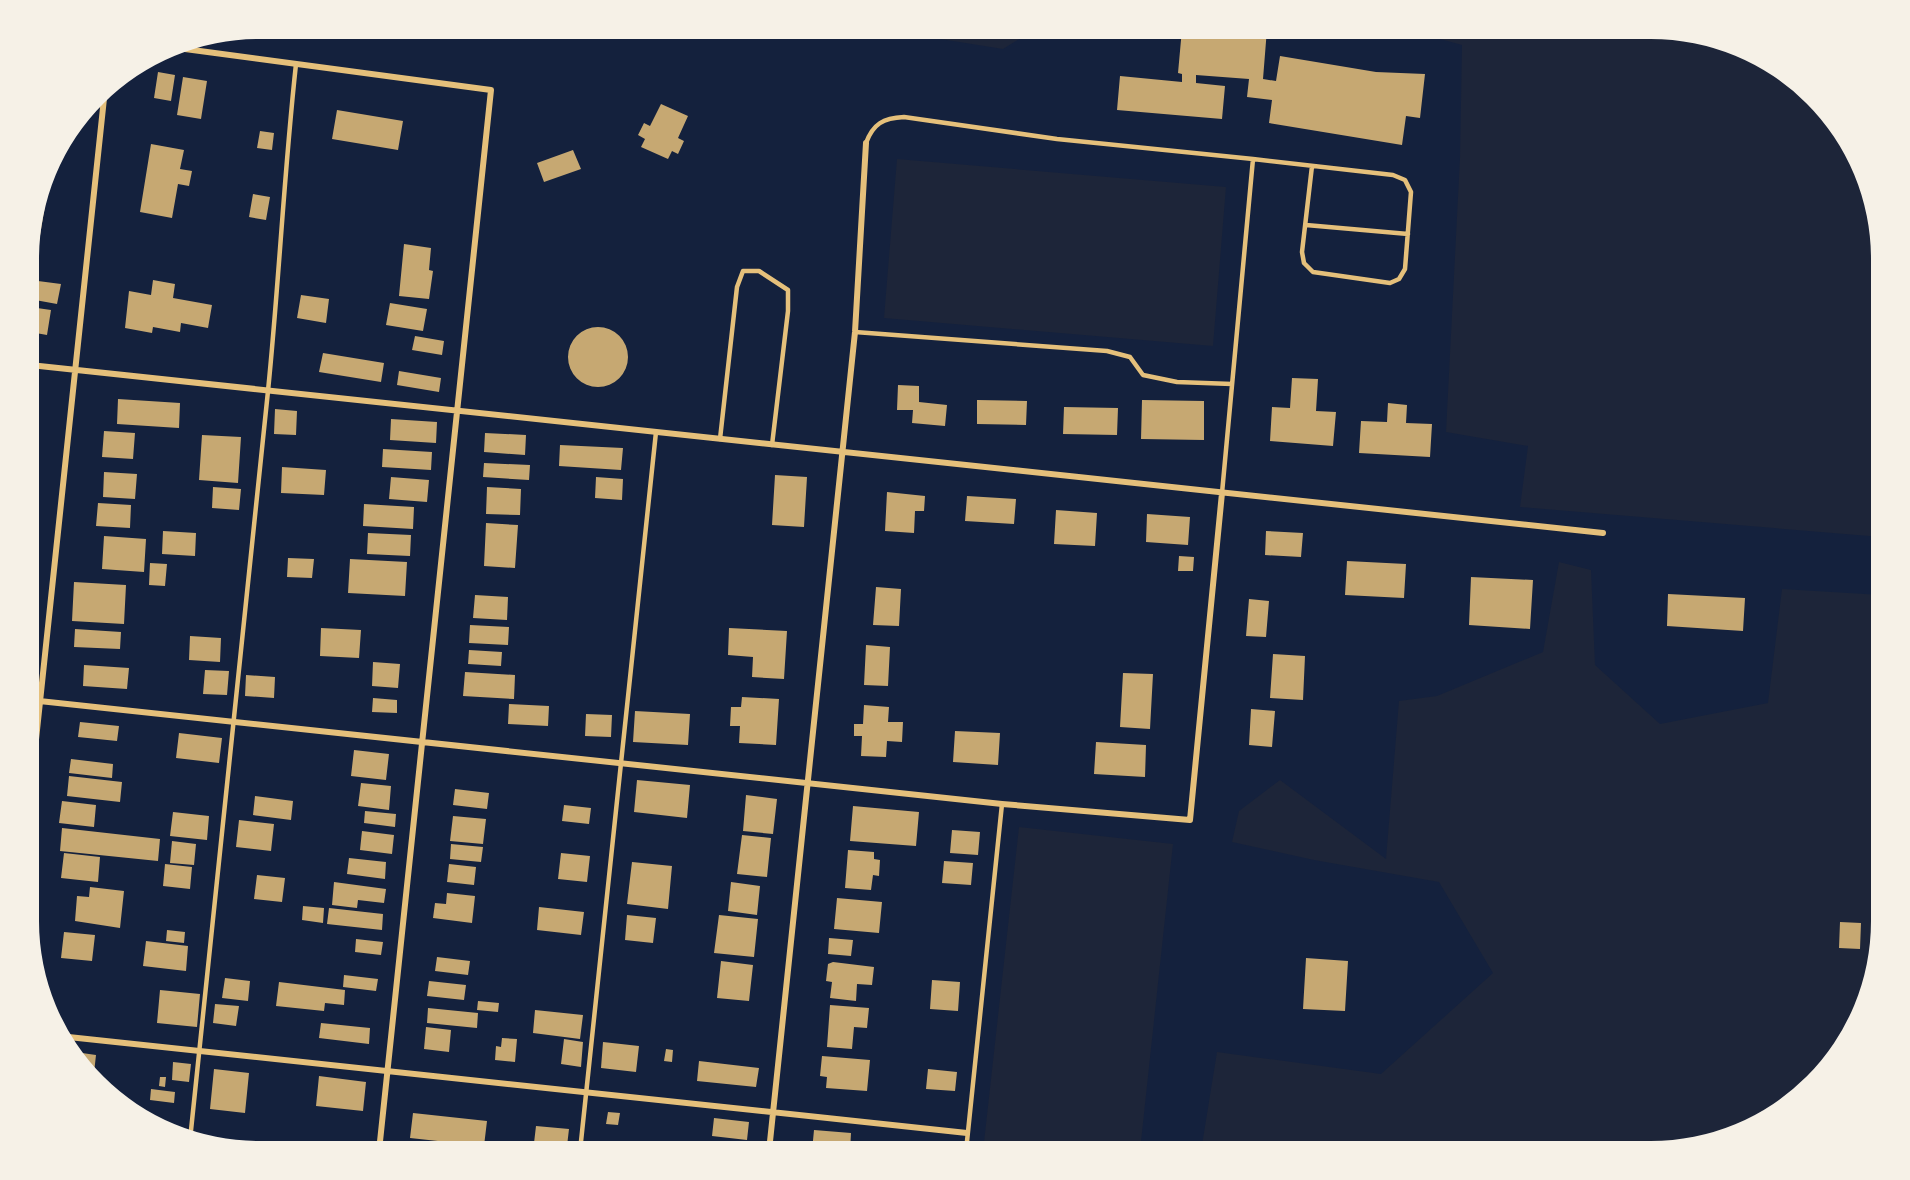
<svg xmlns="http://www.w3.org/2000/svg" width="1910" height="1180" font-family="Mulish,sans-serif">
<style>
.green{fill:#1d2539}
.building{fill:#c6a872}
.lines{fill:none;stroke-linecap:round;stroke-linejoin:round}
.service{stroke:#e5c07b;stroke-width:4.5}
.minor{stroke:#e5c07b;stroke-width:6}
</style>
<rect width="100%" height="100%" fill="#14213d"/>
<path class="green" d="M904 29H1035L1003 49 903 33Z
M1404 29H1651L1724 41 1779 67 1851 144 1881 245V537L1520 507 1528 446 1446 432 1460 158 1462 45Z
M897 159 1226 187 1213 346 884 318Z
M1559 562 1591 570 1595 665 1660 724 1768 703 1782 589 1881 595V935L1869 994 1843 1049 1766 1120 1665 1151H1201L1217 1052 1381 1074 1493 973 1439 882 1314 860 1232 842 1239 811 1280 780 1386 859 1399 701 1437 696 1543 652Z
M1019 827 1173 844 1140 1151H983Z"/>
<path class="building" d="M1182 29H1267L1263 79 1276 81 1280 56 1376 72 1425 74 1420 118 1406 116 1402 145 1269 123 1272 100 1247 97 1249 79 1196 75V83L1225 86 1222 119 1117 110 1120 76 1182 82V74L1178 73Z
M158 72 175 75 171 101 154 98Z
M183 77 207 81 201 119 177 115Z
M661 104 688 116 678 138 684 141 678 154 672 151 668 159 641 147 645 139 638 135 644 123 650 126Z
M337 110 403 121 398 150 332 139Z
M260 131 274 133 272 150 257 148Z
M151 144 184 150 180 169 192 171 189 186 178 184 172 218 140 212Z
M573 150 581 169 544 182 537 163Z
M48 170 47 185 44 184 45 180Z
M253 194 270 197 266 220 249 217Z
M40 199 46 200 36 259 30 258V230Z
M404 244 431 248 429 270 433 271 429 299 399 296Z
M153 280 175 284 173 298 212 305 208 328 181 323 180 332 153 327 152 333 125 328 129 291 151 295Z
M38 281 61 284 57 304 35 300Z
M301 295 329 299 326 323 297 318Z
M390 303 427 309 423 331 386 325Z
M30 307 51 310 47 335 30 332Z
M568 357a30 30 0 1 1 60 0a30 30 0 1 1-60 0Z
M415 336 444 341 442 355 412 350Z
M323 353 384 363 381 382 319 372Z
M399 371 441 378 439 392 397 385Z
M1292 378 1318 379 1316 411 1336 412 1333 446 1270 441 1272 407 1290 408Z
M898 385 919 386V402L947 405 945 426 912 423 913 410H897Z
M118 399 180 403 179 428 117 424Z
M977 400 1027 401 1026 425 977 424Z
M1142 400 1204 401V440L1141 439Z
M1388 403 1407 405 1406 423 1432 424 1430 457 1359 453 1361 421 1387 422Z
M1064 407 1118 408 1117 435 1063 434Z
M275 409 297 411 296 435 274 434Z
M391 419 437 422 436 443 390 440Z
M104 431 135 433 133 459 102 457Z
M485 433 526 435 525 455 484 452Z
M202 435 241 437 238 483 199 480Z
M560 445 623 448 621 470 559 466Z
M383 449 432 452 431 470 382 467Z
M484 463 530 465 529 480 483 477Z
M282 467 326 470 324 495 281 493Z
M104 472 137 474 135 499 103 497Z
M775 475 807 477 804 527 772 525Z
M391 477 429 480 427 502 389 499Z
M596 477 623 479 622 500 595 498Z
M213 487 241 489 239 510 212 508Z
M487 487 521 489 520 515 486 514Z
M887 492 925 496 924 511H915L914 533 885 531Z
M967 496 1016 499 1014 524 965 521Z
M98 503 131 505 130 528 96 526Z
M364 504 414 507 413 529 363 526Z
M1056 510 1097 513 1095 546 1054 544Z
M1147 514 1190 517 1188 545 1146 542Z
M486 523 518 525 515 568 484 566Z
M163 531 196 533 195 556 162 554Z
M1266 531 1303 533 1301 557 1265 555Z
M368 533 411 535 410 556 367 554Z
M104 536 146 539 144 572 102 569Z
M1179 556 1194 557 1193 571H1178Z
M288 558 314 559 312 578 287 577Z
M350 559 407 562 405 596 348 593Z
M1347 561 1406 564 1404 598 1345 595Z
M150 563 167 564 165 586 149 585Z
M1471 577 1533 580 1530 629 1469 625Z
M74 582 126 585 124 624 72 621Z
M876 587 901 589 899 626 873 625Z
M1668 594 1745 598 1743 631 1667 626Z
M475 595 508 597 507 620 473 618Z
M1249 599 1269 601 1266 637 1246 636Z
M470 625 509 627 508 645 469 643Z
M321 628 361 630 359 658 320 656Z
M729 628 787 631 784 679 752 677 753 657 728 655Z
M75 629 121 632 120 649 74 647Z
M190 636 221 638 220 662 189 660Z
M866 645 890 647 888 686 864 685Z
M469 650 502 652 501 666 468 664Z
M1273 654 1305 656 1303 700 1270 698Z
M373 662 400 664 398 688 372 686Z
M84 665 129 668 127 689 83 686Z
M205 670 229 671 227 695 203 694Z
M465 672 515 675 514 699 463 696Z
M1123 673 1153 674 1150 729 1120 727Z
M246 675 275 677 274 698 245 696Z
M742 697 779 699 776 745 739 743 740 726H730L731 707H741Z
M373 698 397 700V713L372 712Z
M509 704 549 706 548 726 508 724Z
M864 705 889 707 888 722H903L902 742 887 741 886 757 861 756 862 736H854V724H863Z
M1251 709 1275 711 1272 747 1249 745Z
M635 711 690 714 688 745 633 742Z
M586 714 612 715 611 737 585 736Z
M80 722 119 726 117 741 78 737Z
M955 731 1000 733 998 765 953 762Z
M179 733 222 738 219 763 176 758Z
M1096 742 1146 745 1145 777 1094 774Z
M354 750 389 754 386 780 351 776Z
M71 759 113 764 112 778 69 773Z
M69 776 122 782 120 802 67 796Z
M637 780 690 785 687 818 634 812Z
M361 783 391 786 389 810 358 806Z
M455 789 489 793 487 809 453 805Z
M746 795 777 799 773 834 743 831Z
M255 796 293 801 291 820 253 815Z
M62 801 96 805 94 827 59 823Z
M564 805 591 808 589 824 562 821Z
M853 806 919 812 916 846 850 841Z
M365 811 396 814 395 827 364 823Z
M173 812 209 816 207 840 170 836Z
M453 816 486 819 483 844 450 841Z
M239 820 274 824 271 851 236 847Z
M62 828 160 839 158 861 60 851Z
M952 830 980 832 978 855 950 853Z
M362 831 394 835 392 854 360 850Z
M742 835 771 838 767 877 737 874Z
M172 841 196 844 194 865 170 863Z
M451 844 483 847 481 862 450 859Z
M848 850 874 852V859L880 860 879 876 873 875 871 890 845 888Z
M64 853 100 857 98 882 61 878Z
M561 853 590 856 587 882 558 879Z
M349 858 386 862 385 879 347 874Z
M944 861 973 863 971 885 942 883Z
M632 862 672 866 668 909 627 904Z
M165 864 192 867 190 889 163 886Z
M449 864 476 867 474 885 447 882Z
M257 875 285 878 282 902 254 899Z
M334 882 386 889 384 903 358 900 357 908 332 905Z
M731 882 760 886 757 915 728 911Z
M90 887 124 891 120 928 75 921 77 896 89 897Z
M447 893 475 896 472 923 433 918 435 903 446 904Z
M837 898 882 902 879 933 834 929Z
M303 906 324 908 323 923 302 920Z
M539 907 584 912 581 935 537 930Z
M329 908 383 914 382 930 327 924Z
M627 915 656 918 653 943 625 940Z
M719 915 758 919 754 957 714 953Z
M1840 922 1861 923 1860 949 1839 948Z
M167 930 185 932 184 943 166 941Z
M64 932 95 935 92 961 61 958Z
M829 938 853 940 851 956 828 954Z
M356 939 383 942 381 955 355 952Z
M146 941 188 946 186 971 143 966Z
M437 957 470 961 468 975 435 971Z
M1306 958 1348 961 1345 1011 1303 1009Z
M721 961 753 965 749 1001 717 998Z
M833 962 874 967 872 985 857 984 856 1001 830 998 832 982 826 981 828 964Z
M344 975 378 979 376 991 343 987Z
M225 978 250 981 248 1001 222 998Z
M932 980 960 982 958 1011 930 1009Z
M429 981 466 985 464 1000 427 996Z
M279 982 345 990 344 1005 325 1003 324 1011 276 1006Z
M160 990 200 994 197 1027 157 1023Z
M478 1001 499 1003 498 1012 477 1010Z
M215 1004 239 1006 236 1026 213 1023Z
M830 1005 869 1008 867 1028 854 1027 852 1049 827 1047Z
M428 1008 478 1013 477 1028 427 1023Z
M535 1010 583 1015 580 1039 533 1033Z
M321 1023 370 1028 369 1044 319 1038Z
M426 1027 451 1030 449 1052 424 1049Z
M502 1038 517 1039 515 1062 495 1060 496 1046 501 1047Z
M564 1039 583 1042 581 1067 561 1064Z
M603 1042 639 1046 636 1072 601 1068Z
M666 1049 673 1050 672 1062 664 1061Z
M75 1052 96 1055 94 1073Z
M822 1056 870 1060 867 1091 826 1088 827 1077 820 1076Z
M699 1061 759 1068 756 1087 697 1081Z
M173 1062 191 1064 189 1082 172 1080Z
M214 1069 249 1073 245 1113 210 1109Z
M928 1069 957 1072 955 1091 926 1089Z
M319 1076 366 1082 363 1111 316 1106Z
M160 1077H166L165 1087 159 1086Z
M151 1089 175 1092 174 1103 150 1100Z
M608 1112 620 1113 618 1125 606 1124Z
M413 1113 487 1121 484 1146 410 1138Z
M714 1118 749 1122 747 1140 712 1136Z
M536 1126 569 1129 567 1146 534 1143Z
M814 1130 851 1133 850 1151H812Z
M423 1143 451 1146 450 1151H422Z"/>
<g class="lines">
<path class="service" d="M866 143C873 124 883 118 904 117L1057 139 1253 159
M1306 225 1408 234
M855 332 1107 351 1130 357 1143 375 1177 382 1232 384
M720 439 737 287 743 271H759L788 290V311L772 445
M1222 493 1253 159 1393 175 1405 180 1411 192 1405 269 1399 279 1390 283 1313 272 1304 263 1302 252 1312 166
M190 1140 268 391C279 282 284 173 296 64
M580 1151 656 432
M966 1151 1002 804"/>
<path class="minor" d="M170 47 491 90 379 1151
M30 365 1603 533
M30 700 1002 804 1190 820 1222 493
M30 796 105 89
M59 1036 967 1133
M769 1151 855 332 866 143"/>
</g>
<path d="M0 0H1910V1180H0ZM259 39H1651A220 220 0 0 1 1871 259V921A220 220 0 0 1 1651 1141H259A220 220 0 0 1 39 921V259A220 220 0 0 1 259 39Z" fill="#f6f1e7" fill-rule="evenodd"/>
</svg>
